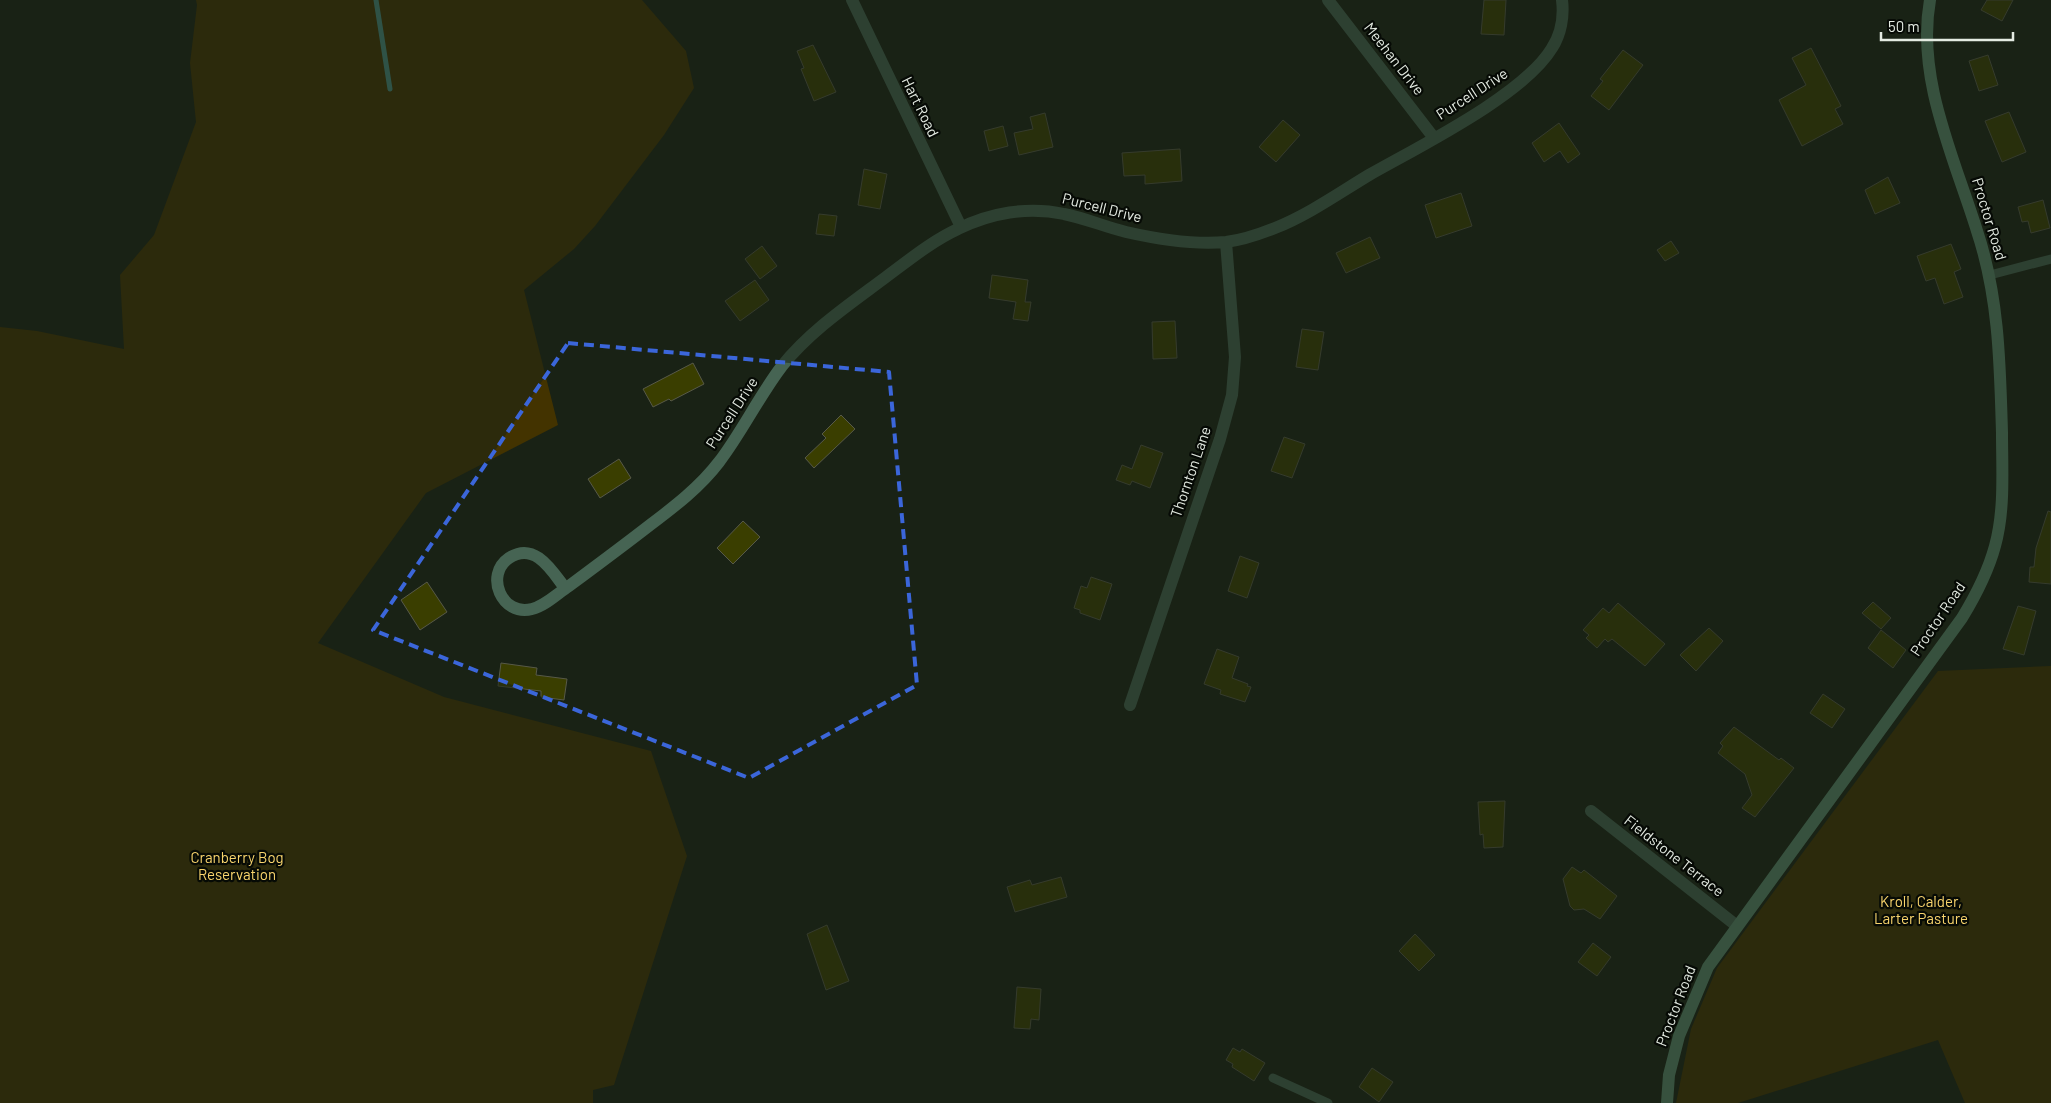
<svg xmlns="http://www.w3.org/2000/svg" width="2051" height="1103" font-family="Barlow,sans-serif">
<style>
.green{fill:#433300}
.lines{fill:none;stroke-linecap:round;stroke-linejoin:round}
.stream{stroke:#498c82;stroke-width:5}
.building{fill:#3a3e00;stroke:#575948}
.lane{stroke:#466453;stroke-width:9}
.street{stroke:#466453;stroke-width:12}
.secondary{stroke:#5b8b70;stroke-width:12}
.marked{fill:none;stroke:#3b66da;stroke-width:4;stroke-dasharray:10 6;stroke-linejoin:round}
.labels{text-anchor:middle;stroke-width:4.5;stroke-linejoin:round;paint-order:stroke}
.street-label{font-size:15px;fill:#e4ebe2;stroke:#060a05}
.park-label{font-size:15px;fill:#f8d46d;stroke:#060a05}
</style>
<rect width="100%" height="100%" fill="#192215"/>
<path class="green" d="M196 0H642L686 51 694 88 664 135 595 226 574 249 524 290 558 425 426 493 318 643 444 697 651 751 687 856 614 1085 593 1090V1103H0V327L37 331 124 349 120 275 154 235 196 122 190 63 197 5Z
M2051 666V1103H1965L1938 1040 1738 1103H1676L1691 1029 1717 968 1938 671Z"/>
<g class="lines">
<path class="stream" d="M376 0 390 89"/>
</g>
<path class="building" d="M1484 0H1506L1504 35 1481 34Z
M1987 0H2013L2002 21 1981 10Z
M813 45 836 92 814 101 801 69 804 68 797 51Z
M1811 48 1841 106 1835 109 1843 124 1802 146 1779 100 1806 85 1792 58Z
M1623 50 1643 65 1609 110 1591 96 1603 81 1600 79Z
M1988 55 1998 85 1979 91 1969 61Z
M2009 112 2026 152 2002 162 1985 121Z
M1045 113 1053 147 1019 155 1014 133 1033 129 1030 117Z
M1283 120 1300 135 1276 162 1259 147Z
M1559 123 1580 154 1568 163 1560 151 1544 162 1532 143Z
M1003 126 1008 146 989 151 984 131Z
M1180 149 1182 181 1145 184V175L1124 176 1122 153Z
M864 169 887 174 880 209 858 205Z
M1888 177 1900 203 1875 214 1865 190Z
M1461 193 1472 226 1436 238 1425 205Z
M2043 200 2050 228 2031 233 2028 221 2022 222 2018 207Z
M819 214 837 216 834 236 816 234Z
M1370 237 1380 258 1346 273 1336 253Z
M1671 241 1679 253 1665 261 1657 250Z
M1951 244 1961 269 1954 272 1963 297 1944 304 1935 278 1926 281 1917 256Z
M762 246 777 266 760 279 745 259Z
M992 275 1028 280 1025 302H1031L1028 321 1013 319 1016 302 989 298Z
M755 280 769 300 740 321 725 301Z
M1175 321 1177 358 1153 359 1152 322Z
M1302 329 1324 332 1318 370 1296 367Z
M693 363 704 384 671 401 669 399 653 407 643 389Z
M841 415 855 429 814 468 805 458 826 438 822 434Z
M1284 437 1305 444 1292 478 1271 471Z
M1141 445 1163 453 1150 488 1132 481 1130 485 1116 480 1122 465 1132 469Z
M619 459 631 478 600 498 588 479Z
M2048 511 2051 512V584L2029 582 2030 567H2034L2036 548Z
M743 521 760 537 733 564 717 548Z
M1240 556 1259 563 1247 598 1228 591Z
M1091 577 1112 584 1100 620 1080 613V610L1074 608 1081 586 1087 588Z
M427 582 447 612 420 630 401 600Z
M1873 602 1891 618 1881 629 1862 613Z
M1618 603 1665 644 1645 666 1612 639 1608 642 1605 639 1597 648 1586 638 1589 635 1583 630 1603 608 1609 613Z
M2018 606 2036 611 2024 655 2003 649Z
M1709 628 1723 641 1696 671 1680 655Z
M1881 630 1906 650 1893 668 1868 648Z
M1217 649 1239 657 1232 678 1248 684 1247 686 1251 687 1245 702 1220 694 1221 690 1204 684Z
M501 663 537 668 536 675 567 679 564 700 541 697V691L498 686Z
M1823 694 1845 709 1832 728 1810 713Z
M1734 727 1779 760 1781 758 1794 768 1755 817 1742 808 1752 795 1745 774 1718 753 1723 746 1720 743Z
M1505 801 1503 847 1484 848 1483 834 1480 835 1478 802Z
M1572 867 1581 873 1584 870 1617 896 1600 919 1584 909 1574 910 1570 906 1563 879Z
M1061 877 1067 897 1015 912 1007 887 1030 880 1032 885Z
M827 925 849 981 826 990 807 934Z
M1415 934 1435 955 1419 971 1399 951Z
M1593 943 1611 957 1597 976 1578 962Z
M1017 987 1041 989 1039 1020 1031 1019 1030 1029 1014 1028Z
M1233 1048 1240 1052 1242 1049 1265 1063 1254 1081 1232 1067 1233 1064 1226 1060Z
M1372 1068 1393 1082 1379 1102 1359 1087Z"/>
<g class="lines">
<path class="lane" d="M1990 275 2051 259
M1273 1078 1328 1103"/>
<path class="street" d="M852 0 961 227
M1328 0 1434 138
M565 588C552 571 535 541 509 558 484 575 502 617 532 609 545 606 558 593 569 586 596 566 623 546 650 525 674 507 700 487 719 462 742 432 759 396 782 366 811 330 850 304 886 277 909 260 932 241 958 229 990 213 1028 206 1064 214 1085 218 1105 227 1126 232 1157 239 1194 245 1226 242 1243 240 1260 234 1275 228 1308 215 1339 193 1369 175 1418 147 1524 95 1552 48 1561 34 1564 16 1562 0
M1130 705 1220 439 1232 395 1235 357 1226 242
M1591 811 1737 926"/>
<path class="secondary" d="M1667 1103 1669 1075 1679 1036 1708 967 1962 618C1976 595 1988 572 1995 546 2005 510 2002 470 2002 433 2000 364 1999 297 1977 231 1954 157 1916 78 1930 0"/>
</g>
<path d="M0 0H2051V1103H0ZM568 343 889 372 917 685 749 778 373 630Z" fill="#192215" fill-opacity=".55" fill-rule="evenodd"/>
<path class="marked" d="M568 343 889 372 917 685 749 778 373 630Z"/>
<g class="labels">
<g class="street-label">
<text transform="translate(1394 59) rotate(52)" y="5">Meehan Drive</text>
<text transform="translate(1472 94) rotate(-33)" y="5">Purcell Drive</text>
<text transform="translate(920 107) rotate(64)" y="5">Hart Road</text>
<text transform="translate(1102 208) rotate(14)" y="5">Purcell Drive</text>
<text transform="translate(1989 219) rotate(73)" y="5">Proctor Road</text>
<text transform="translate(732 413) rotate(-57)" y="5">Purcell Drive</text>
<text transform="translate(1191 472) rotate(-71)" y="5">Thornton Lane</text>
<text transform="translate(1938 619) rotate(-56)" y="5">Proctor Road</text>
<text transform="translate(1674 856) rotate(38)" y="5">Fieldstone Terrace</text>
<text transform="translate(1676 1006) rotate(-69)" y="5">Proctor Road</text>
</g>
<g class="park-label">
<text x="237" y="863">Cranberry Bog<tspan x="237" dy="17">Reservation</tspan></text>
<text x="1921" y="907">Kroll, Calder,<tspan x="1921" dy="17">Larter Pasture</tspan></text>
</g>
</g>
<path d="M1881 32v8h132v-8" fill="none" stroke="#e4ebe2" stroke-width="2.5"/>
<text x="1888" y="32" font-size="15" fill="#e4ebe2" stroke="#060a05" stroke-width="4" paint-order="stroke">50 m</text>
</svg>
